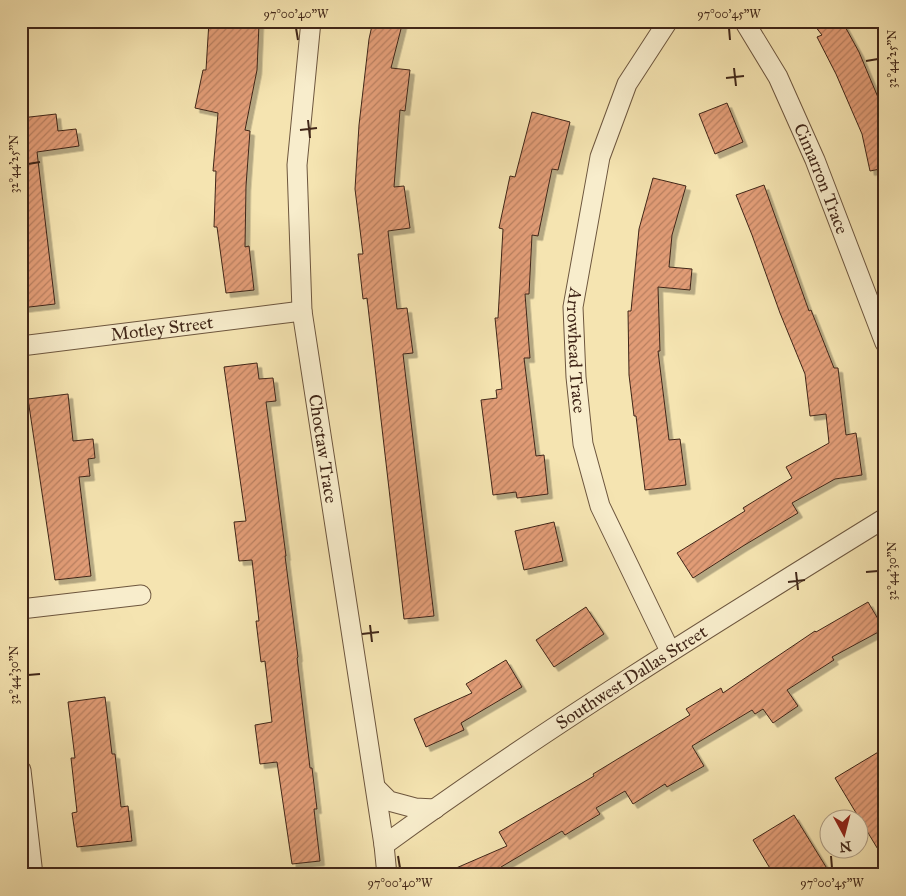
<svg xmlns="http://www.w3.org/2000/svg" width="906" height="896" font-family="'IM FELL Great Primer',serif">
<style>
.building{fill:url(#building-hatch);stroke:#402618;filter:url(#shadow)}
.lines{fill:none;stroke-linecap:round;stroke-linejoin:round}
.street-casing{stroke:#6d563e;stroke-width:21}
.street{stroke:#f8edcc;stroke-width:19}
.ticks{fill:none;stroke:#402618;stroke-width:2}
.labels{text-anchor:middle;stroke-width:4.5;stroke-linejoin:round;paint-order:stroke}
.street-label{font-size:18px;fill:#402618;stroke:#f8edcc}
.neatline{fill:none;stroke:#402618;stroke-width:2}
.ticks-label{font-size:12px;text-anchor:middle;fill:#402618}
</style>
<defs>
<pattern id="building-hatch" width="6" height="6" patternUnits="userSpaceOnUse" patternTransform="scale(1.25)"><rect width="6" height="6" fill="#e19c76"/><path d="M-1 1l2-2M0 6l6-6M5 7l2-2" fill="none" stroke="#b87f60"/></pattern>
<filter id="shadow"><feDropShadow dx="4.5" dy="4.5" stdDeviation="0" flood-color="#0004"/></filter>
</defs>
<rect width="100%" height="100%" fill="#f5e4b1"/>
<filter id="stains"><feTurbulence type="fractalNoise" baseFrequency=".004" numOctaves="4"/><feColorMatrix values="0 0 0 0 .2 0 0 0 0 .09 0 0 0 0 .02 0 0 0 .5 -.17"/></filter>
<radialGradient id="worn" r=".72"><stop offset=".6" stop-color="#630" stop-opacity="0"/><stop offset="1" stop-color="#630" stop-opacity=".3"/></radialGradient>
<path class="building" d="M209 21 259 24 257 70 245 130 250 131 246 186 245 247 249 246 254 290 226 293 217 227H214L216 171H213L218 113 195 108 203 70H206Z
M373 21H403L391 68 410 70 405 111 400 110 394 187 404 186 410 228 388 231 397 309 407 308 413 353 403 354 434 616 404 619 367 298 363 299 358 254H363L355 189 359 125 369 39Z
M811 21H842L859 52 885 114V168L870 171 862 134 836 74 817 37 822 35Z
M727 103 743 142 715 154 699 114Z
M532 112 570 122 558 170 552 169 538 236 532 235 529 294H525L530 358H524L536 456 544 455 548 494 517 498 516 492 493 495 481 400 497 398 496 390 502 389 495 318H498L503 229 499 228 510 176 515 177Z
M56 114 58 131 76 129 79 146 37 152 55 304 21 308V118Z
M653 178 686 186 672 235 669 267 692 269 690 290 658 287 660 351H658L669 440 680 439 686 485 645 490 636 416H634L629 375 628 311H631L639 229Z
M764 185 809 311 811 310 834 368H838L846 435 856 433 862 475 835 479 792 503 798 513 743 546 693 578 677 553 745 511 743 508 792 478 786 467 829 443 826 414 810 416 805 374 780 313 752 235 736 195Z
M257 363 259 379 273 378 276 401 266 402 286 556H285L298 657 297 658 310 768H312L317 809H314L320 861 292 864 277 762 260 764 255 725 272 722 265 661 261 662 256 621H259L252 560 239 561 234 522 246 521 224 367Z
M68 394 73 441 93 439 95 458 88 459 90 476 79 477 91 576 55 580 28 399Z
M554 522 563 561 524 570 515 531Z
M868 602 884 629 832 657 834 660 787 690 798 706 773 723 763 709 755 714 752 710 692 746 704 766 667 787 665 784 633 804 625 791 596 808 600 814 565 835 562 831 501 867 505 875H440L507 846 499 832 594 776 593 774 690 715 686 709 721 688 723 693 815 631 816 632Z
M586 607 604 634 554 667 536 640Z
M506 660 522 687 461 723 464 730 426 747 414 719 472 693 466 684Z
M105 697 112 754H115L121 807 128 806 132 841 77 847 72 813 77 812 71 758H75L68 702Z
M885 748V861L835 778Z
M794 815 831 875H774L753 840Z"/>
<g class="lines">
<defs>
<g id="street">
<path id="s1" d="M311 21 297 165 302 311 384 845 387 875"/>
<path id="s2" d="M668 21 627 84 600 157 573 307 576 377 583 444 600 506 670 651"/>
<path id="s3" d="M744 21 778 77 815 160 885 343"/>
<path id="s4" d="M21 346 302 311"/>
<path d="M21 609 141 595"/>
<path d="M21 770 33 875"/>
<path d="M376 788 389 801 415 808 435 809"/>
<path id="s5" d="M384 845C545 728 715 623 885 518"/>
</g>
</defs>
<use href="#street" class="street-casing"/>
<use href="#street" class="street"/>
</g>
<path class="ticks" d="M296 28 298 40M729 28 730 40M866 61 878 59M734 68 736 86M726 78 744 76M308 120 310 138M300 130 317 128M28 164 40 162M796 572 798 590M866 572 878 571M788 582 805 580M370 625 372 642M362 634 379 632M28 675 40 674M398 856 400 868M831 856 832 868"/>
<g class="labels">
<g class="street-label">
<text dy="6" stroke="none"><textPath href="#s3" startOffset="176">Cimarron Trace</textPath></text>
<text dy="6" stroke="none"><textPath href="#s4" startOffset="142">Motley Street</textPath></text>
<text dy="6" stroke="none"><textPath href="#s2" startOffset="349">Arrowhead Trace</textPath></text>
<text dy="6" stroke="none"><textPath href="#s1" startOffset="430">Choctaw Trace</textPath></text>
<text dy="6" stroke="none"><textPath href="#s5" startOffset="299">Southwest Dallas Street</textPath></text>
</g>
</g>
<rect width="906" height="896" fill="none" stroke="#f5e4b1" stroke-width="55"/>
<g transform="translate(844 834) rotate(173)"><circle r="24" fill="#f8edcc" stroke="#ae9d84"/>
<path d="M0-4L9 19L0 12L-9 19Z" fill="#8f2418"/>
<text y="-8" font-size="14" font-weight="bold" text-anchor="middle" fill="#402618">N</text>
</g>
<rect x="28" y="28" width="850" height="840" class="neatline"/>
<g class="ticks-label">
<text x="296" y="18">97°00'40"W</text>
<text x="729" y="18">97°00'45"W</text>
<text transform="translate(892 59) rotate(-90)" y="4">32°44'25"N</text>
<text transform="translate(14 164) rotate(-90)" y="4">32°44'25"N</text>
<text transform="translate(892 571) rotate(-90)" y="4">32°44'30"N</text>
<text transform="translate(14 675) rotate(-90)" y="4">32°44'30"N</text>
<text x="400" y="887">97°00'40"W</text>
<text x="832" y="887">97°00'45"W</text>
</g>
<rect width="100%" height="100%" filter="url(#stains)"/>
<rect width="100%" height="100%" fill="url(#worn)"/>
</svg>
